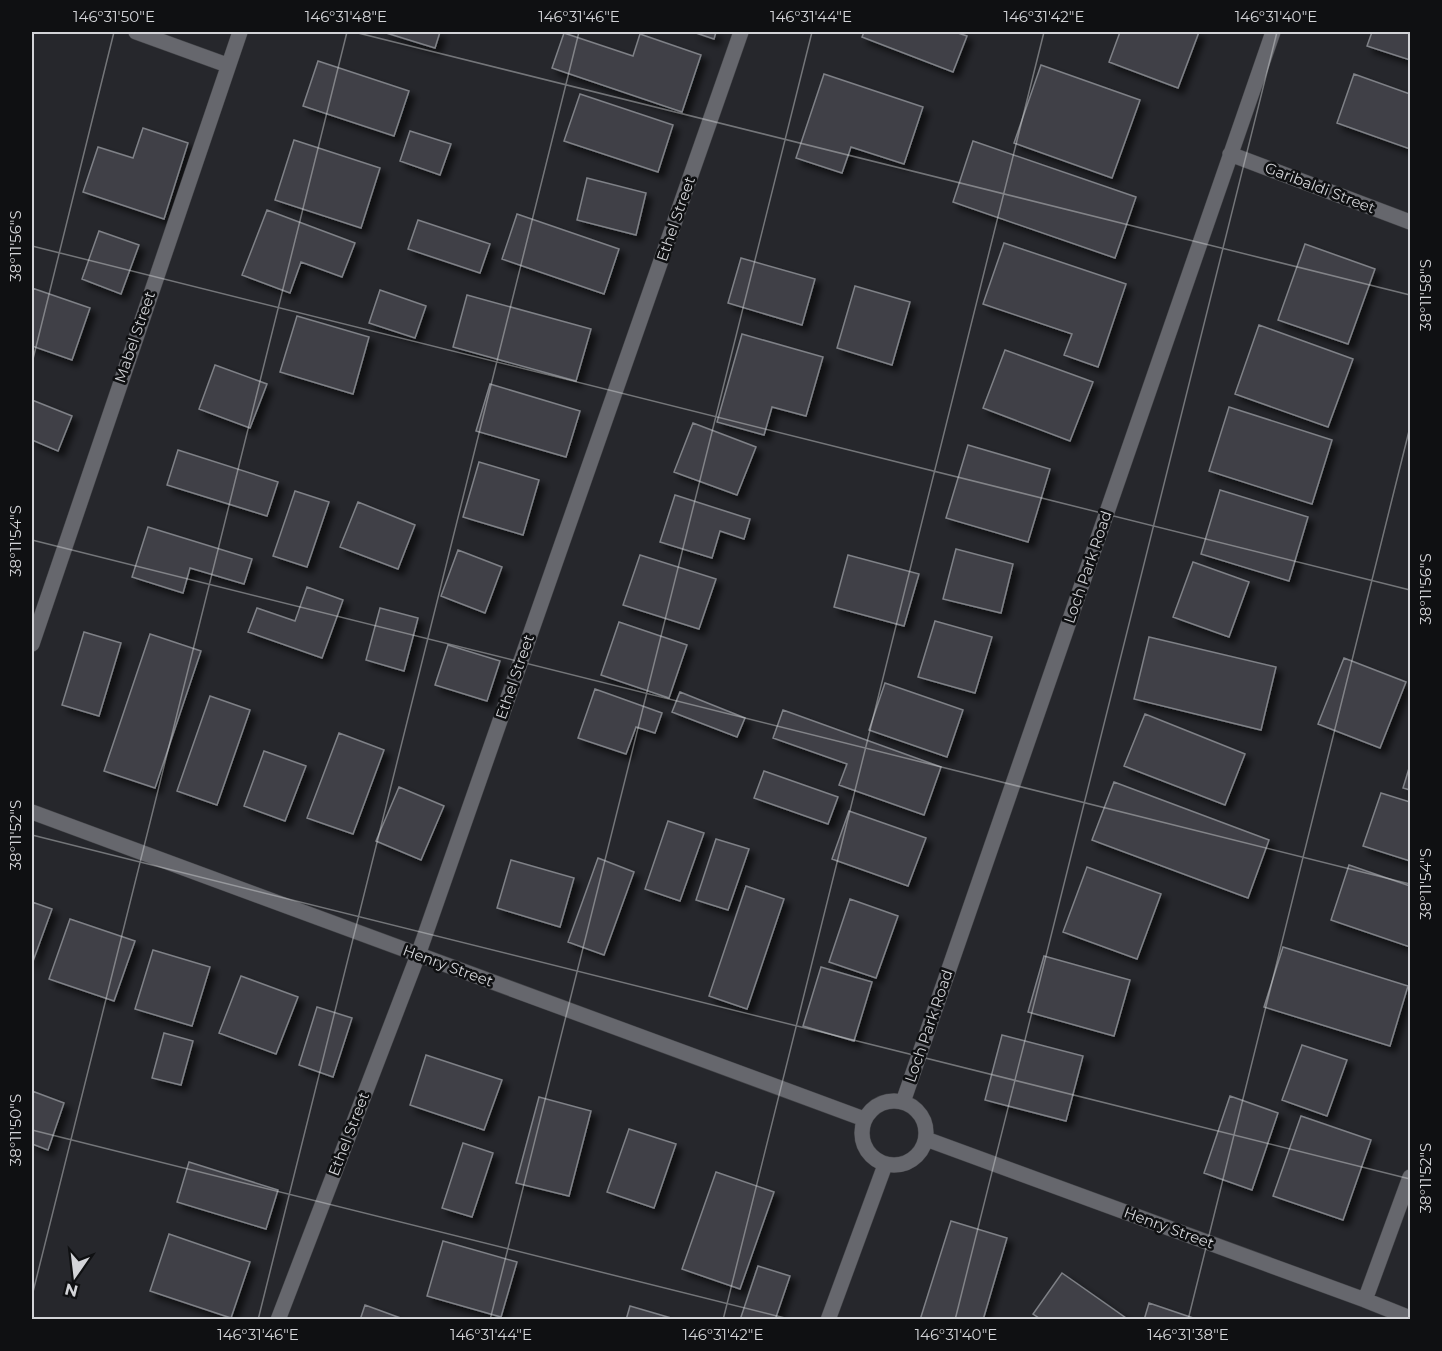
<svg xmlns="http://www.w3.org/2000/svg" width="1442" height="1351" font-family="Montserrat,sans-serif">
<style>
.building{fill:#404147;stroke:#7f8187;stroke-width:1.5;filter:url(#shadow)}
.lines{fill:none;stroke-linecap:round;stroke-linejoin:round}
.minor-casing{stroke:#424347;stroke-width:16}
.minor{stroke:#66676d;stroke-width:15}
.ticks{fill:none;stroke:#d3d4d8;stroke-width:1.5;stroke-opacity:0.45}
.labels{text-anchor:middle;stroke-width:5;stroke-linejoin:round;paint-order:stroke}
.street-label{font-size:15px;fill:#d3d4d8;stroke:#0f1012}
.neatline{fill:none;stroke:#d3d4d8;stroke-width:2}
.ticks-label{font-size:15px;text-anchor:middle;fill:#d3d4d8}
</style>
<defs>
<filter id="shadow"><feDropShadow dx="5.5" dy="5.5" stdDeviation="3" flood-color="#0009"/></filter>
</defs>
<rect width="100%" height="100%" fill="#26272c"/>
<path class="building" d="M383 32H440L435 48Z
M693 32H716L714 39Z
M864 32H955L967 36 953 72 862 37Z
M1120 32H1199L1178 88 1109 62Z
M1372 32H1410V60L1367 46Z
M564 33 633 56 640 34 701 55 682 112 552 68Z
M318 61 409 91 394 136 303 106Z
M1041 65 1140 100 1112 178 1014 143Z
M824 74 923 107 904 164 851 147 842 173 796 158Z
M1354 74 1410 94V149L1337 123Z
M580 94 673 125 658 172 564 141Z
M143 128 188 143 164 219 83 192 98 147 133 158Z
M410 131 451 144 440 175 400 161Z
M294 140 380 168 361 228 275 200Z
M973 141 1136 197 1115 258 953 202Z
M587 178 646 193 636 235 577 220Z
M267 210 355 243 342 277 301 262 290 293 242 275Z
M517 214 619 249 604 294 502 259Z
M418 220 490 244 480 273 408 249Z
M99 231 139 245 121 294 82 279Z
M1004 243 1126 284 1098 367 1064 355 1072 334 983 304Z
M1305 244 1375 269 1348 344 1278 320Z
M741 258 815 279 802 325 728 303Z
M855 286 910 302 892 365 837 348Z
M32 288 90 308 72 360 32 346Z
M380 290 426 306 415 338 369 323Z
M467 295 591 329 576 381 453 347Z
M297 316 369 337 353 394 280 372Z
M1259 325 1353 359 1328 427 1235 394Z
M742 334 823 357 806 416 772 407 764 435 717 422Z
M1005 350 1093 382 1070 441 983 408Z
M215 365 267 384 250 428 199 409Z
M490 384 580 411 566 457 476 431Z
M32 400 72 416 58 451 32 440Z
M1229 407 1332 440 1312 504 1209 471Z
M693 423 756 447 737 495 674 472Z
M968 445 1050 469 1028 542 946 518Z
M178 450 278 482 267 516 167 485Z
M479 462 539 480 523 535 463 517Z
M1220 490 1308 517 1289 581 1201 554Z
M295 491 329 502 307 567 273 556Z
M675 495 750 519 744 539 720 531 712 558 660 542Z
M358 502 415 525 398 569 340 547Z
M148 527 252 559 244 584 190 568 183 593 132 577Z
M956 549 1013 564 1001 613 943 599Z
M458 550 502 567 485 613 441 596Z
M640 555 716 579 699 629 623 605Z
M848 555 919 574 904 626 834 607Z
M1193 562 1249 582 1229 637 1173 617Z
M307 587 343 600 322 658 248 632 257 608 295 621Z
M380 608 418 618 404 671 366 660Z
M935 621 992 637 975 693 918 677Z
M619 622 687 645 669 698 601 675Z
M84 632 121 643 99 716 62 705Z
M150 634 201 651 155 788 104 771Z
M1149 637 1276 667 1261 730 1134 699Z
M448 645 500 661 487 701 435 685Z
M1344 658 1406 682 1380 748 1318 724Z
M885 683 963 710 947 757 869 730Z
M595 689 662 713 655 733 636 727 626 754 578 738Z
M680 692 745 718 737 737 672 712Z
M210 696 250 710 217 805 177 791Z
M783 710 941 767 924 815 839 785 847 764 773 738Z
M1145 714 1245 754 1225 805 1124 766Z
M339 733 384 750 353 834 307 818Z
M264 751 306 766 285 821 244 806Z
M1410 765V790L1403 788Z
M764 771 838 797 828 824 754 798Z
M1114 782 1269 840 1248 898 1092 840Z
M399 787 444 806 421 860 376 841Z
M1381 793 1410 802V861L1363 846Z
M849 811 926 838 908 886 832 859Z
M668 821 704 833 680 901 645 889Z
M716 839 749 849 728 910 696 900Z
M598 858 634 872 604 955 568 942Z
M511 860 574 878 560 927 497 908Z
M1349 865 1410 886V947L1331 920Z
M1087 867 1161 894 1137 959 1063 932Z
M746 886 784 899 747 1009 709 996Z
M850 899 898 916 876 978 829 962Z
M32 902 52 909 32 964Z
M70 919 135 941 114 1001 49 979Z
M1283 947 1408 986 1390 1046 1264 1007Z
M153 950 210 967 192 1026 135 1009Z
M1044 956 1130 980 1114 1036 1028 1012Z
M821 967 872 982 854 1041 803 1026Z
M241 976 298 997 276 1054 219 1033Z
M317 1007 352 1018 333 1077 299 1065Z
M164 1033 193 1041 181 1085 152 1078Z
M1002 1035 1083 1056 1066 1121 985 1100Z
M1302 1045 1347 1060 1327 1116 1282 1100Z
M426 1055 502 1080 484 1130 410 1105Z
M32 1091 64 1103 48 1150 32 1144Z
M1230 1096 1278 1113 1252 1190 1204 1173Z
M539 1097 591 1111 569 1196 516 1183Z
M1301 1116 1371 1140 1343 1220 1273 1196Z
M629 1129 676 1144 654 1208 607 1192Z
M463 1143 493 1153 472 1217 442 1208Z
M189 1162 278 1190 266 1229 177 1202Z
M716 1172 774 1192 740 1289 682 1269Z
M951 1221 1007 1238 983 1320H920Z
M169 1234 250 1262 231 1318 150 1291Z
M443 1241 517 1262 501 1317 427 1296Z
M758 1266 790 1276 775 1320H740Z
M1062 1273 1126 1318 1125 1320H1042L1033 1314Z
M1149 1303 1199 1320H1144Z
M365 1305 406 1320H360Z
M630 1306 678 1320H626Z"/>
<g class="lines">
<defs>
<path id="minor" d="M136 32 227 65
M1230 154 1410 222
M32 644 240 32
M32 812 864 1119
M862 1133a32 32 0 1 1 64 0a32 32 0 1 1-64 0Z
M903 1102 1273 32
M926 1139 1365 1300 1410 1318
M1365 1300 1410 1177
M278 1320 418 955 741 32
M828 1320 885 1165"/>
</defs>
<use href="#minor" class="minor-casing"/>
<use href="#minor" class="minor"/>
</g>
<path class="ticks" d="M354 32 1410 295M32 246 1410 590M32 363 114 32M32 540 1410 884M32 835 1410 1179M32 1130 793 1320M32 1296 347 32M258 1320 579 32M490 1320 812 32M723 1320 1044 32M955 1320 1277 32M1188 1320 1410 427"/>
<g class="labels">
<g class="street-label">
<text transform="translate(1320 188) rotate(21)" y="5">Garibaldi Street</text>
<text transform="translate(676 219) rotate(-71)" y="5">Ethel Street</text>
<text transform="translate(135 337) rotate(-71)" y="5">Mabel Street</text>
<text transform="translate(1088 567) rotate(-71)" y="5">Loch Park Road</text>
<text transform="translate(515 677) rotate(-71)" y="5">Ethel Street</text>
<text transform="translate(448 966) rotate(20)" y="5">Henry Street</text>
<text transform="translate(929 1026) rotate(-71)" y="5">Loch Park Road</text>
<text transform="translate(349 1134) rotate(-69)" y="5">Ethel Street</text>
<text transform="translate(1169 1228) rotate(20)" y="5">Henry Street</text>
</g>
</g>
<rect width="1442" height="1351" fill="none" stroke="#0f1012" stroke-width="66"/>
<g transform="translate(75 1276) rotate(194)" stroke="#0f1012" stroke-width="4.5" paint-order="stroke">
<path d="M0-4.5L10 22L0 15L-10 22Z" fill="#d3d4d8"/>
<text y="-9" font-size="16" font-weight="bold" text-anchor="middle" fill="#d3d4d8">N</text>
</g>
<rect x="33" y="33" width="1376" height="1285" class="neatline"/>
<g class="ticks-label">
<text x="114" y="22">146°31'50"E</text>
<text x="346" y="22">146°31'48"E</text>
<text x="579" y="22">146°31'46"E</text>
<text x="811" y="22">146°31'44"E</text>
<text x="1044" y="22">146°31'42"E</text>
<text x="1276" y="22">146°31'40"E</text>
<text transform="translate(16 246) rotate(-90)" y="5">38°11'56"S</text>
<text transform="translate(1426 295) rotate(-90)" y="5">38°11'58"S</text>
<text transform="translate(16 541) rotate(-90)" y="5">38°11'54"S</text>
<text transform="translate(1426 589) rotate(-90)" y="5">38°11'56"S</text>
<text transform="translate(16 835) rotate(-90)" y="5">38°11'52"S</text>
<text transform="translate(1426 884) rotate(-90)" y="5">38°11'54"S</text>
<text transform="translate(16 1130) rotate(-90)" y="5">38°11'50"S</text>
<text transform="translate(1426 1178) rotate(-90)" y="5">38°11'52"S</text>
<text x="258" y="1340">146°31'46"E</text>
<text x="491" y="1340">146°31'44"E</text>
<text x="723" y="1340">146°31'42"E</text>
<text x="956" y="1340">146°31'40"E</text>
<text x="1188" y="1340">146°31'38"E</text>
</g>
</svg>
